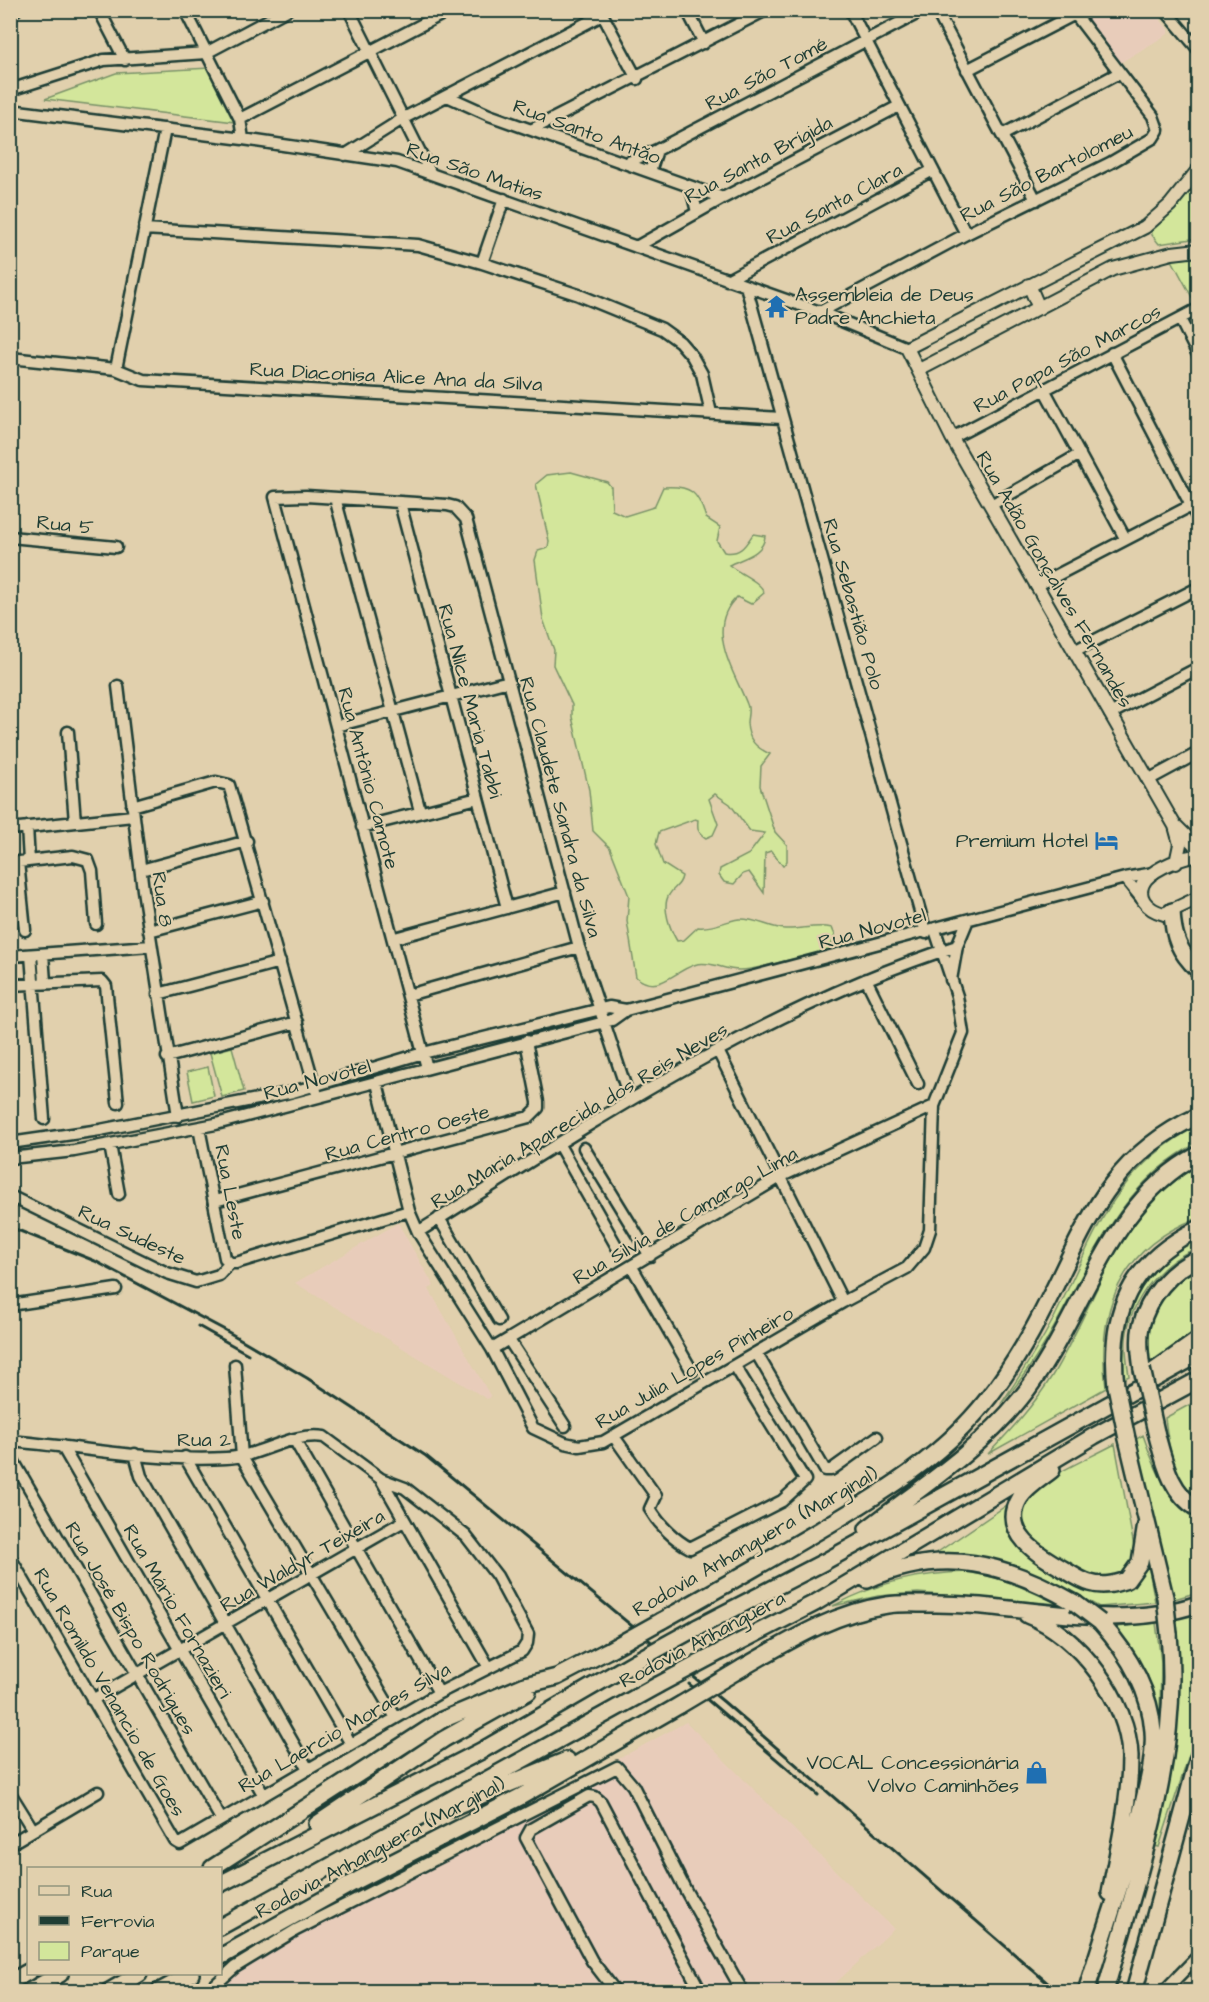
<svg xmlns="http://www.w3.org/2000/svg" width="1209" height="2002" font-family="'Architects Daughter',sans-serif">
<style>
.built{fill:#e8ccba}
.green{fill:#d3e69b;stroke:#799268;stroke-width:1.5}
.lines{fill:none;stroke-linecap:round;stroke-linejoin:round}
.minor-casing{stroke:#1f3d34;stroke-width:15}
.major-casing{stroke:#1f3d34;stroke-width:16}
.highway-casing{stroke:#1f3d34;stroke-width:20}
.minor{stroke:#e1d0ad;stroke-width:10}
.major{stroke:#e1d0ad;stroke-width:12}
.highway{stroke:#e1d0ad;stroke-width:15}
.rail{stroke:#1f3d34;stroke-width:3}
.highway-bridge-casing{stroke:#1f3d34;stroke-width:20;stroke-linecap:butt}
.highway-bridge{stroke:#e1d0ad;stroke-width:15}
.labels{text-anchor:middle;stroke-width:4.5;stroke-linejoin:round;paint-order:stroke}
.street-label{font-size:20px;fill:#1f3d34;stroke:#e1d0ad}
.poi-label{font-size:20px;fill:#1f3d34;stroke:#e1d0ad;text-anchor:end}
</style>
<rect width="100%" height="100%" fill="#e1d0ad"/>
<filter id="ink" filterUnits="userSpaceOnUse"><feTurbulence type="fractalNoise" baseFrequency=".0167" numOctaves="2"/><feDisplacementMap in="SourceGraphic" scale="12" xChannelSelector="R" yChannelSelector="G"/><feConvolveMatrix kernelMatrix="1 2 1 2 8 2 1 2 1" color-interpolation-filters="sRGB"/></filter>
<g filter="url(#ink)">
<path class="built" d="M1090 11H1153L1168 29V34L1120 63 1083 15Z
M398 1223 434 1286 429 1289 491 1397 487 1399 295 1283Z
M686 1722 894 1929 827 1991 193 1992Z"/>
<path class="green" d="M210 68 235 122 45 99 116 73Z
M1198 172V238L1159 244 1152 235 1151 225Z
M1198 257V296L1193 299 1172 260Z
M571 472 607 482 611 487 612 510 625 516 654 507 663 487C691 485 698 492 706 518L720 527 717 541 724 552C740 555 745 546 753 534L765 536C764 554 742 558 729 565 738 573 762 582 764 593L751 604 737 597C704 628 734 671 747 704 750 710 747 717 747 723 748 740 756 748 770 754L761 766 760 786 775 832 787 845V861L783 866 771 851 765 853 764 893 749 872 743 874 734 884 724 882 719 875 720 869 749 854 765 833 750 831 730 804 715 794 709 799 718 824 713 835 706 838C698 833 697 829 698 820L695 819 659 832 656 844 663 864 682 876C680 887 674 886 669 895 661 907 671 931 677 941L684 940 698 927C713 929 724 921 739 919 756 918 769 928 785 929 801 930 816 924 832 928L835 935 829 951 830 957C818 958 805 957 794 959 776 962 757 970 739 970 724 970 708 960 694 965 673 972 658 995 636 977L627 921 629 896 610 848 593 831 589 790 572 717V705L553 665 554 650 543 619 535 560 538 551 548 548 549 541 536 484 547 475Z
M232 1047 244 1091 222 1097 210 1053Z
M208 1067 214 1096 193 1101 187 1072Z
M1198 1125V1143C1115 1184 1087 1274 1042 1348 1030 1368 1016 1386 1001 1404 1020 1376 1038 1348 1054 1318 1096 1234 1110 1173 1198 1125Z
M1198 1164V1218C1120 1247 1096 1310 1106 1388L988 1454C1012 1429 1034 1405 1052 1376 1101 1295 1113 1218 1198 1164Z
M1198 1238V1248C1162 1260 1130 1300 1126 1339 1125 1351 1127 1363 1129 1376L1119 1381C1115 1315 1136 1266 1198 1238Z
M1198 1265V1332L1147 1365C1141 1318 1161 1290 1198 1265Z
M1198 1400V1501C1172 1485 1169 1447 1165 1418Z
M1143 1435C1156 1472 1164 1494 1198 1516V1592L1171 1600 1133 1441Z
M1115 1444 1135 1552C1115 1613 1048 1554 1021 1530 1020 1520 1019 1507 1026 1498 1044 1476 1090 1458 1115 1444Z
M1010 1503C1007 1514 1006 1525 1011 1535 1020 1559 1087 1597 1112 1592 1128 1589 1138 1577 1148 1564L1155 1602 1099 1607 1046 1578 994 1559 964 1554 932 1556Z
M969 1572 1006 1580 1059 1604 918 1593 878 1596 833 1606C880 1582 917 1573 969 1572Z
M1198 1613V1728L1159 1847 1155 1846C1171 1771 1188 1694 1174 1618Z
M1156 1623 1161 1662 1160 1714 1147 1674 1116 1627Z"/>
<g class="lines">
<defs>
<path id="minor" d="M99 10 125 60
M185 10 240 119 243 139
M349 10 430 172
M600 10 637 79
M687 10 704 43
M850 10 966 234
M936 10 1036 200
M1165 10 1198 49
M10 12 16 10
M967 70 1075 14
M10 90 104 60 206 53 287 10
M447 96 489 115 723 198
M10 110 243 139 397 162 820 312 907 348
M240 119 450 10
M533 129 766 10
M10 132 13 110
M1002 135 1119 73
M345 155 404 118 602 15
M626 163 657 150 924 10
M650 172 657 150
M691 188 697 212
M144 229 418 245 482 263 579 295 662 329 680 342 692 356 702 374 711 413
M636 247 723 198 899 106
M482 263 504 199
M727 280 933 170
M746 286 926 933
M820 312 966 234 1110 163 1153 138 1158 130 1153 116 1072 10
M1180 319 1198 355
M1112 353 1198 519
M10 358 116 369 143 380 782 418
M116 369 165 129
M1044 389 1125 538
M952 438 1198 309
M335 498 420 811
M400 503 507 908
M991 505 1080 454
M10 537 116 547
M1036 586 1198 502
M1074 651 1198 588
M118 686 143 890 178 1116
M1110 714 1198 668
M336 726 509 681
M68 732 75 822
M1148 780 1198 753
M132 806 216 782 229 785 316 1091
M27 827 29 861
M362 827 478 798
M10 829 133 816
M18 862 25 930
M10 863 73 856 88 860 92 871 96 924
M141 870 247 841
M1125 878 1142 899
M149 931 263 901
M395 938 565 892
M43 954 45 982
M31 955 44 1119
M10 956 151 946
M866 979 918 1084
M951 980 957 946 967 922
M10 985 102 981 106 986 118 1103
M158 994 280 962
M408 995 579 947
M718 1051 843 1302
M167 1057 297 1022
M427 1068C378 878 326 688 275 497L306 496 447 505 455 507 466 519 579 947 630 1100
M377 1083 409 1211 418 1232 492 1349 533 1428 565 1443 579 1446 603 1442 843 1302 907 1268 924 1248 930 1230 934 1106 963 1033 957 996 935 930
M199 1128 225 1258 230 1263
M10 1143 100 1130 293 1092 423 1053 609 1007 626 1010
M110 1145 119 1194
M559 1145 617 1247
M584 1148 650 1256
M10 1158 74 1151 216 1124 612 1020 626 1010 1125 878 1154 873
M10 1196 167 1273 196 1282 219 1275 230 1263H236L409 1211
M215 1201 529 1117 538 1108V1102L526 1041
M439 1218 499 1320
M418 1232C590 1124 763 1008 957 946
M632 1267 692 1371
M10 1305 116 1289
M509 1340 565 1426
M492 1349 782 1176 934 1106
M757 1354 825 1470H831L877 1437
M235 1365 242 1457 396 1718
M615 1438 656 1496 650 1509C659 1525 675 1540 690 1548L782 1501 805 1480 735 1366
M294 1439 439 1693
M10 1441C82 1447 155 1462 226 1458 260 1457 290 1432 324 1437L381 1479 405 1488 466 1536 497 1576 528 1634 527 1643 522 1651 439 1693 180 1844 175 1841 10 1557
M62 1446 263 1794
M135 1454 141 1476 308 1769
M10 1455 221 1819
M185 1457 351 1744
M381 1479 488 1666
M92 1700 404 1521
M10 1793 33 1830
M10 1844 98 1792
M207 1992 235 1967 296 1930 617 1767 633 1786 686 1891 743 1992
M616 1992 592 1961 526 1838 531 1829 589 1796 595 1797 601 1802 701 1992
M1163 1992 1198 1956"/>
<path id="major" d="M1029 285 1039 308
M919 370 1113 269 1172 253 1198 250
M1176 826 1198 848
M1198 856C1184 856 1156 868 1146 879 1133 896 1148 910 1164 914L1198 898
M1176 863 1180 844 1175 826 952 438 907 348 1145 227 1170 205 1198 170"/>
<path id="highway" d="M1172 911C1173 937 1179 952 1198 970
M1142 1369C1140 1355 1138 1340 1141 1326 1148 1298 1171 1269 1198 1259
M1154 1371 1198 1340
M1116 1386C1108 1313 1130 1262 1198 1229
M1156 1432C1164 1461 1170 1493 1198 1509
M1127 1439 1165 1597
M1052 1470C1042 1478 1027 1487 1020 1498 999 1533 1040 1556 1065 1570 1073 1575 1082 1581 1090 1583 1103 1587 1114 1584 1127 1580L1140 1562 1146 1524
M867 1529C919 1489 978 1451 1020 1399 1083 1322 1105 1203 1198 1155
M867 1580C945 1546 1005 1563 1075 1603
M1027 1615C1078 1634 1129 1701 1130 1757 1130 1802 1118 1849 1110 1893
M661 1621C725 1585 788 1550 850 1512 890 1487 929 1462 962 1428 990 1400 1012 1367 1031 1333 1081 1244 1097 1162 1198 1116
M696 1628 824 1562 1198 1355
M720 1652 815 1603 1094 1436 1198 1380
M742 1668C789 1641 833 1613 887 1605 900 1603 915 1604 928 1604 1019 1602 1109 1634 1198 1604
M448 1809 567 1760
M317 1824 444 1739 528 1692
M212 1868 442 1720 525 1685 557 1677 607 1651
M220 1884 481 1751 636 1661
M220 1927 658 1685
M220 1957 358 1880 520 1797 680 1705
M10 1982 28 1972
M28 1992 60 1974
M108 1992 139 1974
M158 1992 191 1974
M1086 1992C1104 1931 1126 1873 1141 1812 1147 1786 1155 1758 1153 1731 1150 1690 1127 1652 1100 1622
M1105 1992C1138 1872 1181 1760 1169 1634
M1134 1992 1198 1758"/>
</defs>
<use href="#minor" class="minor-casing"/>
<use href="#major" class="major-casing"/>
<use href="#highway" class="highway-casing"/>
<use href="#minor" class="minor"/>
<use href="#major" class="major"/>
<use href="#highway" class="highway"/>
<path class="rail" d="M10 1227 95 1261 223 1329 307 1378 426 1456 724 1702 1058 1992
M198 1326 248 1354
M689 1684 818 1795"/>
<defs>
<path id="highway-bridge" d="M1142 1369 1156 1432
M1116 1386 1127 1439
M1165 1597 1169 1634
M1075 1603 1100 1622
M607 1651 661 1621
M636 1661 696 1628
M658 1685 720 1652
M680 1705 742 1668"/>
</defs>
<use href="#highway-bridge" class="highway-bridge-casing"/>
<use href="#highway-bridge" class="highway-bridge"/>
</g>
</g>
<defs>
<symbol id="temple-bare" viewBox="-9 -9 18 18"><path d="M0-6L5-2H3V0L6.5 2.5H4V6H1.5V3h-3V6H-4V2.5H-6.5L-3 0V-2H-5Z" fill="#1f6fb2" stroke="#e1d0ad" stroke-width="2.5" paint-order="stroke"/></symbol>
<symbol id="hotel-bare" viewBox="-9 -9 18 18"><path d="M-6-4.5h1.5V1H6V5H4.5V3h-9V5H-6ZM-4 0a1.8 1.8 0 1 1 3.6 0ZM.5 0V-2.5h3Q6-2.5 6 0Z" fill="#1f6fb2" stroke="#e1d0ad" stroke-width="2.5" paint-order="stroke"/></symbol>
<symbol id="shop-bare" viewBox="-9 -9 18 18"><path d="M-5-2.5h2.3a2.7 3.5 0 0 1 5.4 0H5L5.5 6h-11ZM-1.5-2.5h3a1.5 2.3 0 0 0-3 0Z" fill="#1f6fb2" stroke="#e1d0ad" stroke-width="2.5" paint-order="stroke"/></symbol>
</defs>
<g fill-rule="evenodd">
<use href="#temple-bare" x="760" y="290" width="33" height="33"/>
<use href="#hotel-bare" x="1090" y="824" width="33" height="33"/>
<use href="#shop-bare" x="1020" y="1756" width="33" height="33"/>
</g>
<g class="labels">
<g class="street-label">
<text transform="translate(766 73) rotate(-28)" y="7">Rua São Tomé</text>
<text transform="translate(587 131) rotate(20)" y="7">Rua Santo Antão</text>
<text transform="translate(758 159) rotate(-28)" y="7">Rua Santa Brígida</text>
<text transform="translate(475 171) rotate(19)" y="7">Rua São Matias</text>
<text transform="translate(1046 173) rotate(-27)" y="7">Rua São Bartolomeu</text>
<text transform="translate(834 203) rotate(-28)" y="7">Rua Santa Clara</text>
<text transform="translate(1067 358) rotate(-28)" y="7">Rua Papa São Marcos</text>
<text transform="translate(396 376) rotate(3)" y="7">Rua Diaconisa Alice Ana da Silva</text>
<text transform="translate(65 524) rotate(6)" y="7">Rua 5</text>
<text transform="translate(1055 579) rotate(60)" y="7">Rua Adão Gonçalves Fernandes</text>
<text transform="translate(854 604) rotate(74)" y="7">Rua Sebastião Polo</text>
<text transform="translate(471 701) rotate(75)" y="7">Rua Nilce Maria Tabbi</text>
<text transform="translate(369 778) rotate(75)" y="7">Rua Antônio Camote</text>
<text transform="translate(561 807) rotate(75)" y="7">Rua Claudete Sandra da Silva</text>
<text transform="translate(163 899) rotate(82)" y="7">Rua 8</text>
<text transform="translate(872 928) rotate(-15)" y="7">Rua Novotel</text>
<text transform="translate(317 1079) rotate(-15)" y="7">Rua Novotel</text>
<text transform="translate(579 1115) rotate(-31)" y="7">Rua Maria Aparecida dos Reis Neves</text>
<text transform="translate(407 1132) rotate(-15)" y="7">Rua Centro Oeste</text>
<text transform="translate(231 1192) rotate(79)" y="7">Rua Leste</text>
<text transform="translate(685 1215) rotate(-30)" y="7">Rua Silvia de Camargo Lima</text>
<text transform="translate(132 1234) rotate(25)" y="7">Rua Sudeste</text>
<text transform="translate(694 1367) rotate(-30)" y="7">Rua Julia Lopes Pinheiro</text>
<text x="204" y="1446">Rua 2</text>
<text transform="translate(755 1541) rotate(-30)" y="7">Rodovia Anhanguera (Marginal)</text>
<text transform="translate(302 1560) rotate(-30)" y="7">Rua Waldyr Teixeira</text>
<text transform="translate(178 1611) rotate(60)" y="7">Rua Mário Fornazieri</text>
<text transform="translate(131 1628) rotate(60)" y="7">Rua José Bispo Rodrigues</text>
<text transform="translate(702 1639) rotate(-28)" y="7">Rodovia Anhanguera</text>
<text transform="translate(110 1692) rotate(60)" y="7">Rua Romildo Venancio de Goes</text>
<text transform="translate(344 1727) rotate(-30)" y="7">Rua Laercio Moraes Silva</text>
<text transform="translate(380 1847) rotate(-28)" y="7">Rodovia Anhanguera (Marginal)</text>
</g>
<g class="poi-label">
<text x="795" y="301" text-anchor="start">Assembleia de Deus<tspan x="795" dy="23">Padre Anchieta</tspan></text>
<text x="1088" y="847">Premium Hotel</text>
<text x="1019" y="1769">VOCAL Concessionária<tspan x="1019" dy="23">Volvo Caminhões</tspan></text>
</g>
</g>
<rect width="1209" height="2002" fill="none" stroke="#e1d0ad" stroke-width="36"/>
<rect x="18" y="18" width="1173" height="1966" fill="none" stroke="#1f3d34" stroke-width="2" filter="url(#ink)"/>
<rect x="27" y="1867" width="195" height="108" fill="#e1d0ad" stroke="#93957d" stroke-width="1.5"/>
<rect x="39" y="1886" width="30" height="9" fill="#e1d0ad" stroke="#93957d" stroke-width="1.5"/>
<text x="81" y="1897" font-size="18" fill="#1f3d34">Rua</text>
<rect x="39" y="1916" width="30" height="9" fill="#1f3d34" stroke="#93957d" stroke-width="1.5"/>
<text x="81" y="1927" font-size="18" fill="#1f3d34">Ferrovia</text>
<rect x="39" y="1942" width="30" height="18" fill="#d3e69b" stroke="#93957d" stroke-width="1.5"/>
<text x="81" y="1957" font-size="18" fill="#1f3d34">Parque</text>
</svg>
